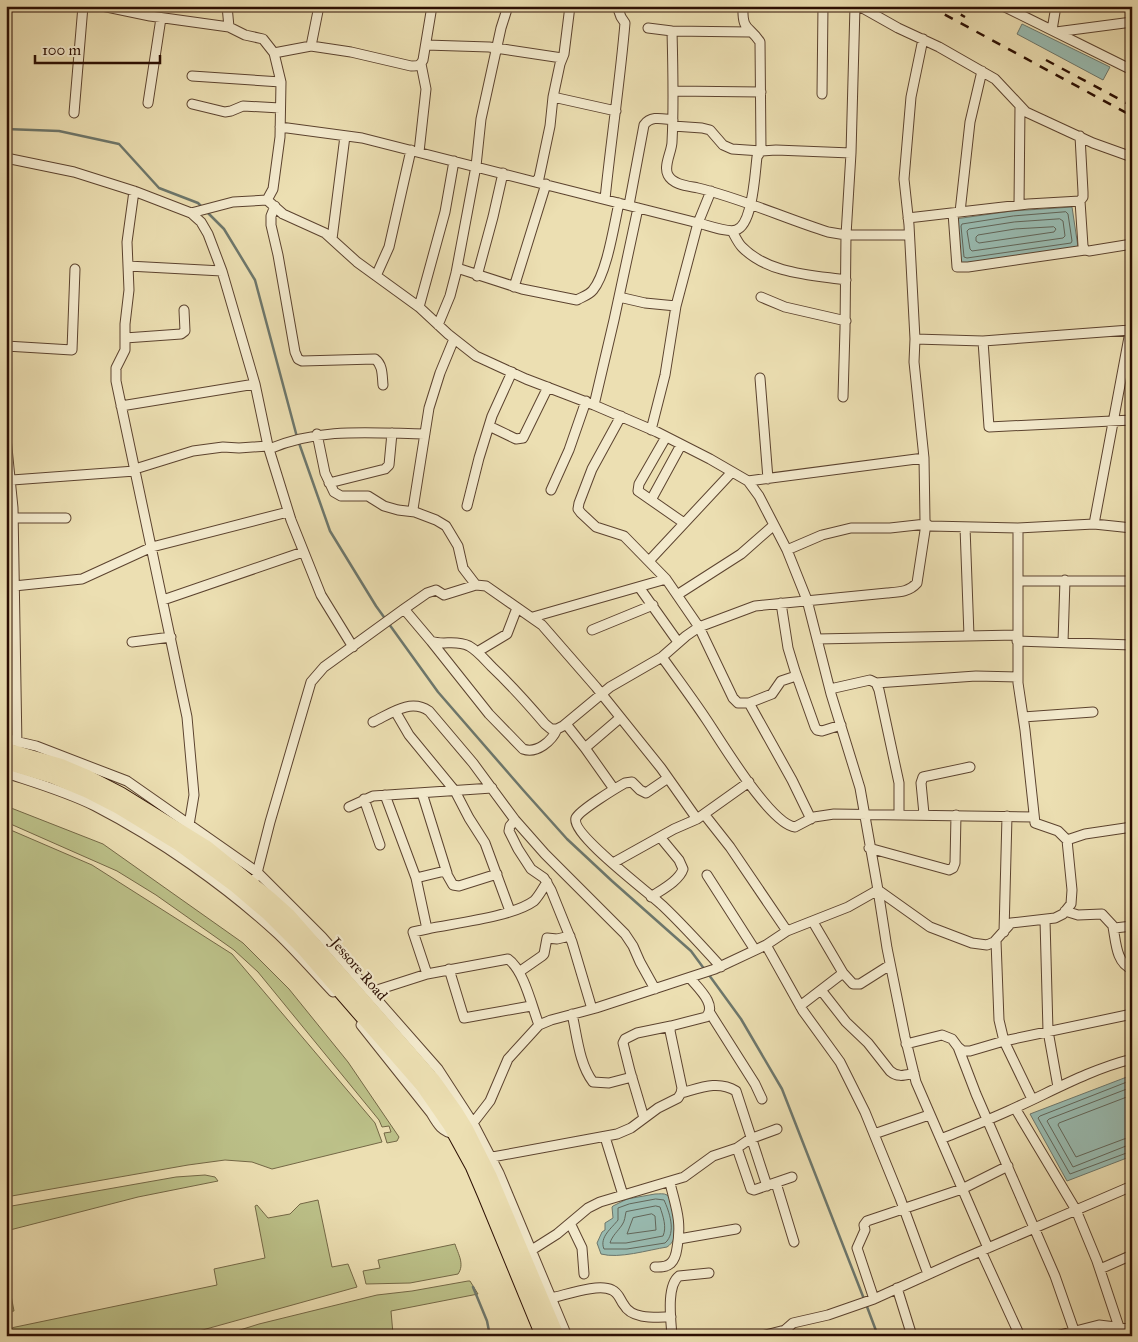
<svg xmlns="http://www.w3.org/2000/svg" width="1138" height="1342" font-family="'IM FELL Great Primer',serif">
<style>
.green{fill:#bcc189;stroke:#746846}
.water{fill:#99bcb2;stroke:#6d776c}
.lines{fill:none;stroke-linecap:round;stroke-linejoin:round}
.shore{stroke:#62665a;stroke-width:1}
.stream{stroke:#6d776c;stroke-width:2.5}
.minor-casing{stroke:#5c432f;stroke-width:11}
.highway-casing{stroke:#2c0f03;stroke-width:16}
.minor{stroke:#f3eacd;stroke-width:9}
.highway{stroke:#ecdfb2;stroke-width:14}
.rail{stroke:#2c0f03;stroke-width:2.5;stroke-dasharray:9 9;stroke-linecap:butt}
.labels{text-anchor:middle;stroke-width:4.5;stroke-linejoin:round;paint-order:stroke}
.street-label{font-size:15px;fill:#2c0f03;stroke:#f3eacd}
</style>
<rect width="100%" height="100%" fill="#ecdfb2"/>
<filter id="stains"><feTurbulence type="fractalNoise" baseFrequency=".004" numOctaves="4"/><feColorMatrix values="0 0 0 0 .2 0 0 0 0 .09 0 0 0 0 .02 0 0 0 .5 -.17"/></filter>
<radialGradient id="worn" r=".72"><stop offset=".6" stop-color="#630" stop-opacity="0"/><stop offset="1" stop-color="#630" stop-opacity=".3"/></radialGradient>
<path class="green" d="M6 806 103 844 243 943 289 989 348 1062 399 1137 397 1141 387 1143 384 1133 391 1132 389 1126 382 1127 379 1120 258 972 234 950 156 895 117 871 6 822Z
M6 828 92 865 232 954 375 1123 382 1142 272 1169 252 1162 225 1160 188 1165 6 1197Z
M205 1175 215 1177 218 1181 138 1197 6 1231V1207L176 1177Z
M318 1200 332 1267 348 1264 357 1287 181 1336H6V1329L217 1285 214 1269 265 1258 255 1206 257 1205 268 1218 290 1214 300 1204Z
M455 1244C458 1254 465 1264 458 1274L410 1283 366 1284 363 1271 380 1268 378 1260Z
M6 1269 14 1311 6 1312Z
M468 1281H470L478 1294 391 1311 393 1334 386 1336H221L259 1324 377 1295 412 1291Z"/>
<path class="water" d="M1022 24 1110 67 1103 80 1017 34Z
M1072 207 1078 247 960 264 955 219 1012 211Z
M1132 1075V1156L1067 1181 1030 1114Z
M655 1194C659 1194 664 1193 667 1195 674 1201 676 1229 674 1238 673 1242 670 1245 667 1247 648 1250 619 1259 601 1254L597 1243 602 1232 605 1230V1223L613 1218 612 1207 613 1206 627 1199Z"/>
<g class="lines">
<path class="shore" d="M1066 212 1068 214 1072 241 1071 243 967 258 964 257 961 226 962 224 1013 216Z
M1060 219 1063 221 1065 236 1063 238 972 251 970 249 967 231 969 229 1014 222Z
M1054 227 1056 229 1054 232 979 243 976 241V237L978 235 1015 229Z
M1132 1080 1040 1116 1038 1118 1070 1174 1132 1151
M1132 1087 1049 1119 1047 1121 1073 1167 1126 1146 1132 1145
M1132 1095 1059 1123 1058 1125 1076 1157 1124 1139 1132 1137
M656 1199 664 1200C669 1211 677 1233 665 1243L627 1249H604C599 1237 612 1228 618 1220V1208L629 1204Z
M656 1206 660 1207C663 1216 667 1227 663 1236L626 1243H610C612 1236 618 1231 622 1225 625 1221 625 1216 626 1212Z
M652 1214 655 1216 656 1230 627 1234 633 1218Z"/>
<path class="stream" d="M6 129 59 131 119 144 159 188 198 203 203 208
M207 212 224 229 255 280 297 437
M299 443 330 531 376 606 438 692 524 791 567 839 612 881 691 951 705 970
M709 975 741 1019 782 1089 864 1299
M473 1287 487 1321 490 1336
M866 1304 878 1336"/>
<defs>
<path id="minor" d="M102 6 150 16 229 27
M859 6 898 28 939 47 995 79 1026 112 1093 143 1132 157
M1003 6 1132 70
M648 28 672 31 750 32
M1052 30 1056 6
M672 31C673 68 674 105 672 142 672 151 663 166 668 175 673 185 689 186 698 188 743 199 784 218 828 232L846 235H909
M1056 32 1132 22
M426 45 489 47 562 58
M311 46 319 6
M274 53 311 46 351 52 411 66C418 66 420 66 423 60L432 6
M192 76 281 82
M674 91 761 92
M822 94 823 6
M553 97 616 111
M148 103 161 18
M192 104 225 112 231 111 243 106 280 108
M74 113 83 6
M673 126 702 128 710 130 723 145 732 149 761 151 760 42C749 25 742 32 743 6
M280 127 362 138 535 182 539 178 550 126 553 97 560 64 564 54 570 6
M419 152 426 89 421 64
M6 158 74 172 134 191 191 213 201 222 208 234 222 271 255 384 268 446 291 520 321 595 353 647
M535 182 698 223 711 191
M134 191 127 242 129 290 125 324V350L116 368V381L187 717 194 795 189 825 187 829
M605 199C611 140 620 82 625 23L621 17 617 6
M267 200 283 214 325 233 357 262 419 307 448 334 476 356 526 379 594 405 657 432 710 459 748 481 759 496 787 550 807 600 831 694 860 788 878 890 887 948 905 1037 916 1082 988 1248
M1080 201 1083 246 1085 250 1089 251 1132 244
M629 205 644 125C651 115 663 119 673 120
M1019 205 1020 107
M275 206 271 216V225L278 255 295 352 298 359 302 361 375 359C383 365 382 375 383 385
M960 212 970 122 982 71
M191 213 233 202 267 200 273 189 280 137 281 82 274 53 263 39 245 35 229 27 227 6
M953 213 957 267H968L1085 250
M908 218 1028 204 1080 201 1083 197V192L1080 136
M732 231C735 236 738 243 742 247 768 274 812 275 846 280
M332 239 345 136
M128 266 222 271
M457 268 522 289 577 300C582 297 589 295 593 290 607 273 614 225 619 203
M376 276 389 247 411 150
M477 276 493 217 503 173
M514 287 546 184
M619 297 645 303 676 306
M761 297 785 307 846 321
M419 307 445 212 454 161
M438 325 450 296 456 273 476 166 481 119 501 28 508 6
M1130 330 983 341 989 427 1132 420
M125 338 181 334 185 331 184 310
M454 339 440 373 429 408 413 509 415 512 436 520 446 526 458 546 463 568 476 585
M915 339 983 341
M6 346 72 350 75 269
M760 378 768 479
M843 397 845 329 846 235 851 153 855 6
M594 405 614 320 638 208
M121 406 255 384
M621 416 592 469 579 503 578 509 581 513 596 527 624 536 666 579 699 627 733 698 738 703H749L772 694 781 681 796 676
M489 426 516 439 523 438 548 387
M651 430 665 375 676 306 698 223C707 225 728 233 736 230 753 225 755 172 757 157L761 151 776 150 851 153
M317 434 325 473 334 492 341 496H368L384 506 398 510 415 512
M666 437 639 484 638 491 684 523
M6 438 13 508 17 746
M269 449C321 427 371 433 425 434
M135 469 193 451 223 447 239 448 268 446
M12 480 135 471
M748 481 924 458
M329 483 385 469 389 465 392 433
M551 490 569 450 586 401
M651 500 681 445
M467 506 479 458 492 416 512 372
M13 518H66
M1094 524 1132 528
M965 527 969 636
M1018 528 1094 524 1132 321
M649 561 732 472
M1018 581H1132
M14 586 82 579 152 547 288 512
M639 587 678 642
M677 595 741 554 774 525
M163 600 303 552
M781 603 788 648 795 671 815 727 817 730 822 731 841 725
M404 609 431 641C443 646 455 639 469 646 478 651 485 660 492 667 511 685 528 704 545 724L551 729H557L563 726 610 687 662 657 686 636 699 627 755 606 887 593C899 592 909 592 917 583L926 524 890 528H851L822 535 787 550
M533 617 666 579
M592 630 653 605
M817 639 1017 635
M431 641 489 714 523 749C537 754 552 741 557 729
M1017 641 1132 645
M132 642 171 637
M1063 642 1065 580
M477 652 507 634 517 608
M662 657C677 678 692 698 706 719 721 741 770 824 795 827L814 817 834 814 1034 817
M876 683 976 676 1018 677
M830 689 870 680 876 683 879 690 899 783V815
M749 703 792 780 811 819
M395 711 409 735 455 791 469 818 485 843 510 911
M1023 717 1093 712
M373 722C390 714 410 698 429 711L473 763 515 820 545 854 625 934 633 946 640 962 655 989
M566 724 585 748 614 789
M6 739 36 746 127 781 257 872 322 937 438 1069 473 1123 499 1173 567 1336
M585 748 620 718
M6 773C36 783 67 792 95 806 159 839 226 886 278 934 297 952 315 973 333 992
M668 778 646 793 640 790 632 782 625 783C616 788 580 810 576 818 570 834 651 894 663 906 683 925 702 946 721 967
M422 793 447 873
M385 795 416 878 427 929 413 932 427 974 508 959C524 970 532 1007 539 1025
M364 799 380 845
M349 807 373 796 492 788
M704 814 730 847 787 931
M924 814 921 783 923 777 970 767
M515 820 510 826 509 831 518 849 531 869 544 878 551 890 572 942 592 1009
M1067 840 1085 834 1132 827
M869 848 949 870 953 868 955 863 956 815
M613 863 674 829 697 819 749 782
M707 875 755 950
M256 877 270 822 311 682 324 667 404 609 427 593 436 590 444 595 476 585 486 586 542 625 596 687 661 768 697 819
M416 878 445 871 453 885 459 886 497 874
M878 890 930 927 972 943 987 945 994 942 1011 923 1055 918 1063 914 1071 904 1072 890 1067 840 1058 831 1035 823 1025 730 1018 683V528L930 526 926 524 925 520 924 458 914 362 915 339 909 225 904 179 911 97 923 39
M651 897C661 890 679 881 683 869L679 860 660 837
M1065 911 1078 915 1102 914 1115 928 1132 926
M1045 920 1048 1031 1058 1087
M813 922 843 973 853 984H860L890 965
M1113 927C1116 942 1116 963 1132 969
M427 929C455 923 512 917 534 901 539 896 543 888 547 882
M1004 932 1007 816
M996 941 999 1020 1004 1041 1032 1099
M766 945 803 1011 840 1062 865 1112 900 1198 928 1274
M449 969 464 1018 531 1006
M519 972 542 956 544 954 547 938 557 939 570 936
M821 990 846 1022 868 1043 890 1071C898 1078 905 1075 914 1073
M371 992 427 974
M800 1006 843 973
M710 1013 755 1084 762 1099
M572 1014C577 1035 579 1064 593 1082L609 1083 632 1077
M361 1025 431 1113C438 1125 442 1132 455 1134
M906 1044 942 1035 952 1039 958 1047 963 1051H970L1004 1041 1132 1014
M958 1047 976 1094 1055 1276 1076 1336
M681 1093C700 1088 718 1080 736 1091L767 1186
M1015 1108 1076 1210 1097 1261 1119 1327
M644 1118 630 1071 623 1043 625 1039 637 1033 671 1026
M473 1123 490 1101 508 1059 539 1025 551 1020 596 1008 715 969 766 945 787 931 848 907 878 890
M874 1134 929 1115
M605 1137 623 1195
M941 1139C963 1130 986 1121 1008 1111 1049 1093 1088 1070 1132 1059
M737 1148 751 1189 754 1190 792 1177
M487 1158 617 1134 631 1128 658 1108 678 1098 681 1093 682 1088 670 1031 671 1026 706 1017C718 1005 697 987 690 978
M776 1183 794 1242
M570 1223 582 1248 584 1274
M679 1239 736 1229
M981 1251 1020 1336
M527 1253 557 1234 588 1208 600 1202 684 1177 713 1156 737 1148 750 1139 777 1129
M655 1267C670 1268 675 1262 677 1248 682 1221 676 1208 670 1183
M1100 1269 1132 1255
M897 1288 912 1336
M551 1298C566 1295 598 1283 612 1290 619 1293 620 1300 624 1305 632 1320 657 1317 671 1317
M874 1299 857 1248 865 1230 864 1225 867 1221 962 1189 1008 1166
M672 1336C671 1321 666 1286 679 1276L709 1273
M762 1336 785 1330 793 1323 828 1315 874 1299 960 1260 1132 1186
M1056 1336 1099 1325 1132 1329"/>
<path id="highway" d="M6 750 61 766 87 777 120 794 207 848 270 899 289 916 433 1080 455 1111 466 1129 490 1177 557 1336
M6 762 52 776 88 791 119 807 178 843 236 886 269 914 302 947 423 1086 450 1125 473 1167 485 1195 543 1336"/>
</defs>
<use href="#minor" class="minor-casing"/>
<use href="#highway" class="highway-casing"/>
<use href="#minor" class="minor"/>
<use href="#highway" class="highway"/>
<path class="rail" d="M929 6 1132 116
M945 6 965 17
M1046 60 1132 106"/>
</g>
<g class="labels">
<g class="street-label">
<text transform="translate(359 969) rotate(49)" y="5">Jessore Road</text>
</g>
</g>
<rect width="1138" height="1342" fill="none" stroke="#ecdfb2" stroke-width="25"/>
<rect x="8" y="8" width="1123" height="1327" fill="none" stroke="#2c0f03" stroke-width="2.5"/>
<rect x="12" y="12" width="1113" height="1317" fill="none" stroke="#2c0f03"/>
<path d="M35 55v8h125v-8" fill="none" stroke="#2c0f03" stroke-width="2.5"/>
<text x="42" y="55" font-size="15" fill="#2c0f03" stroke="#f3eacd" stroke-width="4" paint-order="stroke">100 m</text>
<rect width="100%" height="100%" filter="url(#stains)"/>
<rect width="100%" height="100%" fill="url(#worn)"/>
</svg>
